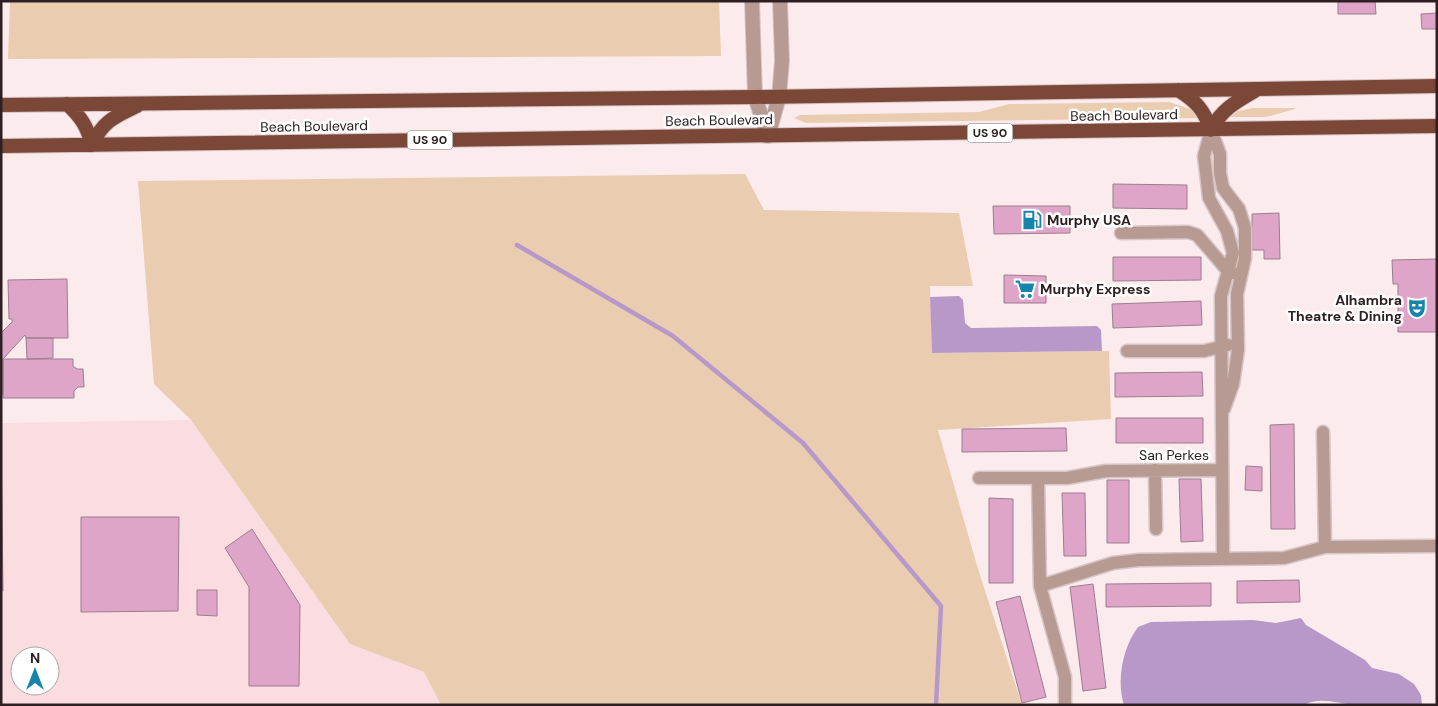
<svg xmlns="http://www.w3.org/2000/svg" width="1438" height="706" font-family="'DM Sans',sans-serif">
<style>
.built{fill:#fbdce0;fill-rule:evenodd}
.green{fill:#eacdb1}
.water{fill:#b897c9}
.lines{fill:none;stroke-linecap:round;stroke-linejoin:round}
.stream{stroke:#b897c9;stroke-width:4.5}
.building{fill:#dea5c8;stroke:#9c7d90}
.minor-casing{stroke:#d7c6c8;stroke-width:15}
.tertiary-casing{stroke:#d7c6c8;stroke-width:16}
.trunk-casing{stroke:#d7c6c8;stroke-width:16}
.minor{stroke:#b79b92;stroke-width:12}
.tertiary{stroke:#b79b92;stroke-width:14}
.trunk{stroke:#7b4838;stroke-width:14}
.labels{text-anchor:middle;stroke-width:5;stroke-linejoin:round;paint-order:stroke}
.shield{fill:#fff;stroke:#6d6364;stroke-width:1}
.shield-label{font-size:12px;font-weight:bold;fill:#2e2022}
.street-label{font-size:14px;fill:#2e2022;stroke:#fff}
.poi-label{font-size:14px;font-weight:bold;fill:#2e2022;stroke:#fff;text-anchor:start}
</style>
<rect width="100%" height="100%" fill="#fcebed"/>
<path class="built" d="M191 420 350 644 424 672 441 705H1V423ZM20 656H50V686H20Z"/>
<path class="green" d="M10 1H719L721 56 8 59Z
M1169 102 1193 110 1201 118 806 123 794 118 800 115 979 112 1009 104Z
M1253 108H1295V109L1266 117H1230L1238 111Z
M745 174 764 210 959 213 973 286H930L932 353 1109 351 1111 419 938 430 978 569 1022 705H441L424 672 350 644 191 420 154 384 138 181Z"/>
<path class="water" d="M959 296 963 300 965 323 971 328 1097 326 1101 330 1102 351 932 353 930 297Z
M1301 618 1306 625 1365 660 1372 668 1399 674 1414 684 1421 695 1422 705C1400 705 1377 706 1355 705 1338 704 1321 696 1304 705H1124C1116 680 1123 647 1138 627L1151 622 1253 620 1276 623Z"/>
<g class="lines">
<path class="stream" d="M517 245 673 336 803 443 941 606 936 705"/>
</g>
<path class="building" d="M1338 1H1375L1376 14H1338Z
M1437 13V29H1422L1421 14Z
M1113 184 1187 185V209L1113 208Z
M993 206H1070V233L994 234Z
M1279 213 1280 259H1264V250H1252V214Z
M1113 257H1201V280L1113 281Z
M1437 259V332H1398V284H1393L1392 260Z
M1004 275 1046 276V303H1004Z
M67 279 68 338H26L25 335 3 359V394H1V333L12 322V319H9L8 280Z
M1201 301 1202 325 1113 328 1112 304Z
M26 338H53V358L27 359Z
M3 359H73V366L77 369H83L84 387H78L74 391V398H3Z
M1202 372 1203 396 1115 397V373Z
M1116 418H1203V443H1116Z
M1294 424 1295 529H1271L1270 425Z
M1066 428 1067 451 962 452V429Z
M1 436 3 591H1Z
M1246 466 1262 467V491L1245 490Z
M1179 479H1201L1203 541 1181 542Z
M1107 480H1129V543H1107Z
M1062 493H1085L1086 556H1064Z
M989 498 1013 499V583H989Z
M81 517H179L178 611 81 612Z
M252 529 300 605 299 686H249V587L225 548Z
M1299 580 1300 602 1237 603V581Z
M1211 583V606L1106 607V584Z
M1093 584 1106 688 1083 691 1070 587Z
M197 590H217V616L197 615Z
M1020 596 1046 697 1022 703 996 602Z"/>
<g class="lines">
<defs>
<path id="minor" d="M1211 130 1204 156 1209 198 1227 231 1233 253 1221 296 1223 558
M1211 130 1220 154V173L1223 188 1239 209 1245 228V258L1237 294 1238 350 1233 384 1224 409
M1121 233 1188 232 1197 235 1228 271 1233 273
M1127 351H1204L1228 345
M1323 432 1325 547
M1155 470 1156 529
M979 478H1067L1106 471 1221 470
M1038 479 1040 586 1065 677V705
M1040 586 1113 563 1139 560 1284 558 1325 547 1437 546"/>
<path id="tertiary" d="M752 1 755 97 768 136
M768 136 779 97 782 61 780 1"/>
<path id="trunk" d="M1178 90C1196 101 1204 110 1211 130
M67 104C81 117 87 126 92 145
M1 105 755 97 1437 86
M1211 130C1221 109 1239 100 1258 89
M92 145C103 121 114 117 137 106
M1 146 1437 126"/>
</defs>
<use href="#minor" class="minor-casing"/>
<use href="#tertiary" class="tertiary-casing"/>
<use href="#trunk" class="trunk-casing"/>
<use href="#minor" class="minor"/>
<use href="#tertiary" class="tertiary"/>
<use href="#trunk" class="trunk"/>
</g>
<defs>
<symbol id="fuel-bare" viewBox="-9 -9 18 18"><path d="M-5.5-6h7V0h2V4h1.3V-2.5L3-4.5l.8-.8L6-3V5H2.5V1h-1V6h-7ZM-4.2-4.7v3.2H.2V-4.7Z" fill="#1684ab" stroke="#fff" stroke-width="2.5" paint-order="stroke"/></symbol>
<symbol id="supermarket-bare" viewBox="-9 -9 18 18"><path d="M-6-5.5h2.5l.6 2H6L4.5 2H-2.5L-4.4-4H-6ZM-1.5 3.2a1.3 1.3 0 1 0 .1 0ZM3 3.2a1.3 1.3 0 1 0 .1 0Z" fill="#1684ab" stroke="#fff" stroke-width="2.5" paint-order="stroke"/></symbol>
<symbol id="theatre-bare" viewBox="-9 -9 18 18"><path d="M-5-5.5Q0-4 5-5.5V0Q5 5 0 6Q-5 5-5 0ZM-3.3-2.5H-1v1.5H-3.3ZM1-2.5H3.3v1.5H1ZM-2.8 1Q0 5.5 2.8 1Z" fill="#1684ab" stroke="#fff" stroke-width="2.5" paint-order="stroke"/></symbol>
</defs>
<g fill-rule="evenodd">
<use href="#fuel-bare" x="1018" y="206" width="28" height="28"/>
<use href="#supermarket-bare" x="1011" y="275" width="28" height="28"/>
<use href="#theatre-bare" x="1403" y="294" width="28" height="28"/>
</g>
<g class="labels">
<g class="shield">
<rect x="967.5" y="123.5" width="45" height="19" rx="4"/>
<rect x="407.5" y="130.5" width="45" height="19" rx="4"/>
</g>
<g class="shield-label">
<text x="990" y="137">US 90</text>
<text x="430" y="144">US 90</text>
</g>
<g class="street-label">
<text transform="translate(1124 115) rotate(-1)" y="5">Beach Boulevard</text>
<text transform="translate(719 120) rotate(-1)" y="5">Beach Boulevard</text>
<text transform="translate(314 126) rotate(-1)" y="5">Beach Boulevard</text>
<text x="1174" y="460">San Perkes</text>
</g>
<g class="poi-label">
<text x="1047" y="225">Murphy USA</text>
<text x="1040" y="294">Murphy Express</text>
<text x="1402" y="305" text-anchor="end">Alhambra<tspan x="1402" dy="16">Theatre &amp; Dining</tspan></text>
</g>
</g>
<rect width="1438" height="706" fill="none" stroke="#2e2022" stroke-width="5"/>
<g transform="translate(35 671)"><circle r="24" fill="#ffffff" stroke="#aba6a7"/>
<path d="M0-4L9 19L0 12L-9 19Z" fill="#1684ab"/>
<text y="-8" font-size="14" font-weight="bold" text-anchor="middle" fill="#2e2022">N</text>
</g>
</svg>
